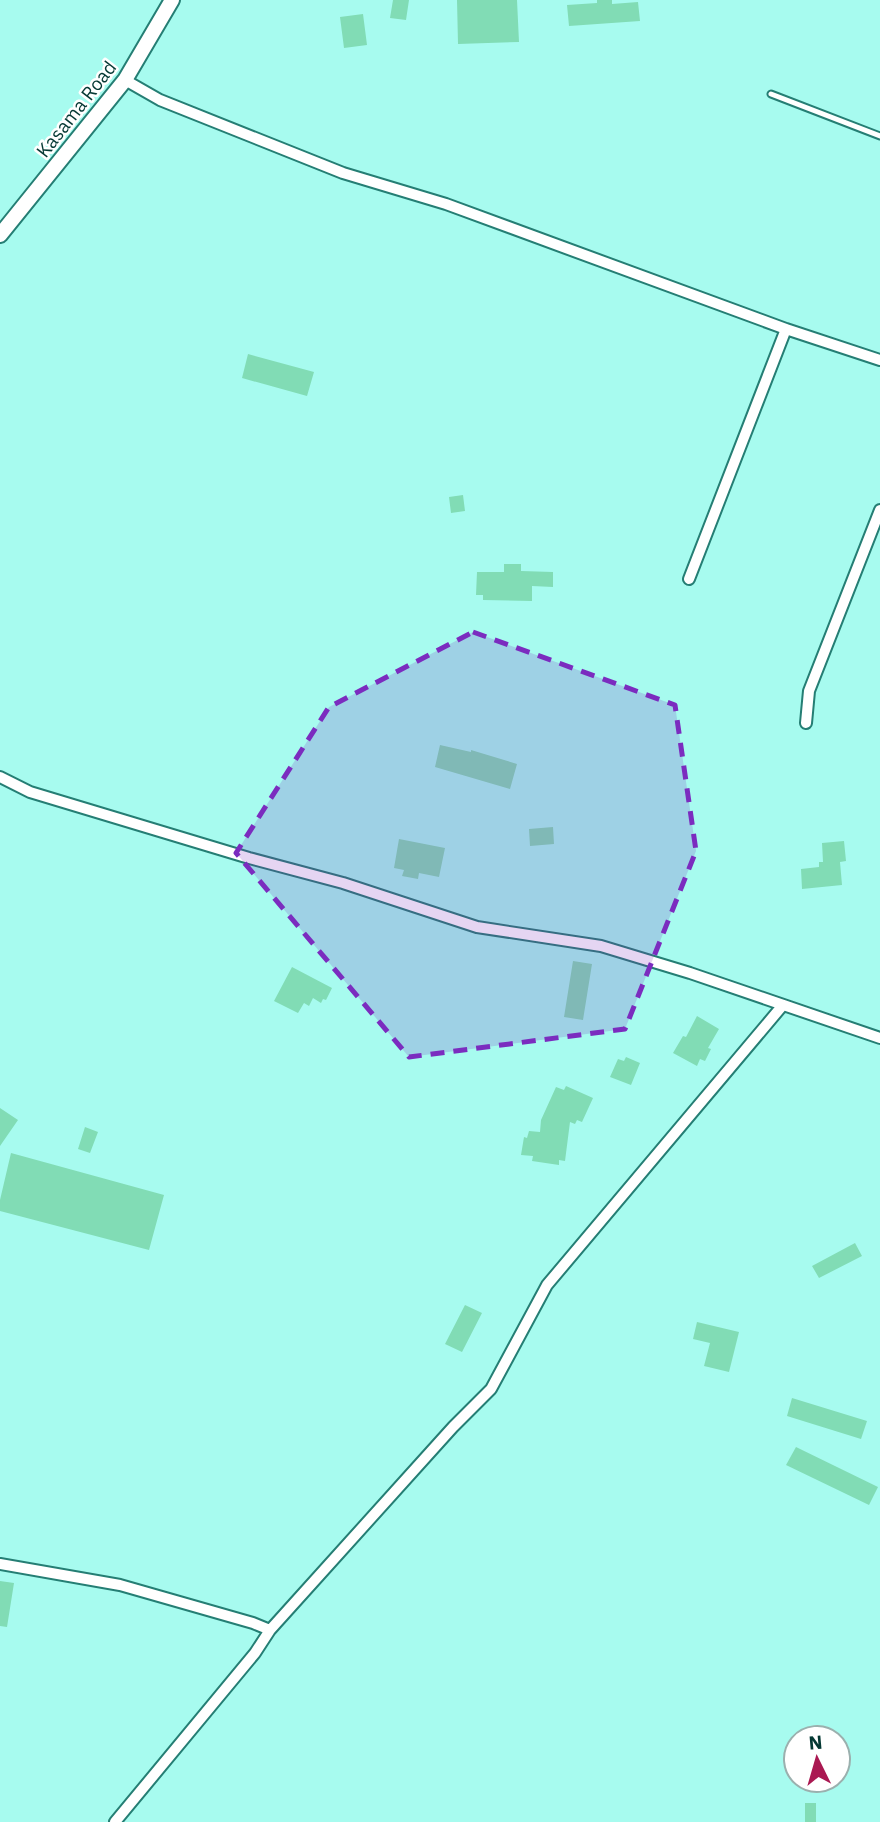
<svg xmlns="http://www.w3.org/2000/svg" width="880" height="1822" font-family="'IBM Plex Sans',sans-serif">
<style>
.building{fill:#81dcb5}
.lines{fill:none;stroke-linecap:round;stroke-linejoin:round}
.service-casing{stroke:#257e74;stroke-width:9}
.minor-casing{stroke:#257e74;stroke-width:14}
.tertiary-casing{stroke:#257e74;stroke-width:18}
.service{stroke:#fff;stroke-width:5}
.minor{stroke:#fff;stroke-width:10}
.tertiary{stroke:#fff;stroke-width:14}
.marked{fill:#7b2cbf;fill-opacity:0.2;stroke:#7b2cbf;stroke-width:5;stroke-dasharray:14 9;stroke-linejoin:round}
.labels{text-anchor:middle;stroke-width:5;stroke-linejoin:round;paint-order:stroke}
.street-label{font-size:19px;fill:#053934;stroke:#fff}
</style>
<rect width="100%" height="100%" fill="#a7fbef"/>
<path class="building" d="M393 0H409L406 20 390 18Z
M457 0H517L519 42 458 44Z
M597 0H612V4L638 2 640 21 569 26 567 5 597 3Z
M363 14 367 45 344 48 340 17Z
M248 354 314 372 307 396 242 378Z
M463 495 465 511 451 513 449 497Z
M504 564H521V571L553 572V587L532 586V601L483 600V595H476L477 572H504Z
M440 745 471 752V750L517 764 510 789 435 767Z
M553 827 554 844 530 846 529 829Z
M399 839 445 848 439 877 419 873 418 879 402 876 404 870 394 868Z
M844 841 846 861 840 862 842 885 802 889 801 869 819 867V862H823L822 843Z
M573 961 592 964 583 1020 564 1017Z
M292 967 332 988 326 1000 323 999 321 1003 313 998 309 1006 304 1003 298 1013 274 1001Z
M697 1016 719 1029 708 1048 711 1049 705 1061 700 1059 697 1066 673 1053 683 1036 686 1037Z
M626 1057 640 1063 631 1085 610 1077 618 1059 624 1061Z
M566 1086 593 1098 582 1122 577 1120 575 1124 570 1122 565 1161 559 1160V1165L532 1161 533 1156 521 1155 524 1137 527 1138 529 1131 540 1132 541 1120 556 1087 564 1090Z
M0 1108 18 1120 0 1146Z
M85 1127 98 1132 90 1153 78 1149Z
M11 1153 164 1195 149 1250 0 1211V1200Z
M855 1243 862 1256 819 1278 812 1266Z
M465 1305 482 1313 462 1352 445 1344Z
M697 1322 739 1332 729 1372 704 1366 710 1343 693 1339Z
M792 1398 867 1421 861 1439 787 1416Z
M796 1447 878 1487 869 1505 786 1465Z
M0 1581 14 1583 7 1627 0 1626Z
M805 1803H816V1822H805Z"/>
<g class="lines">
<defs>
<path id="service" d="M771 94 880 136"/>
<path id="minor" d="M125 80 160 100 343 173 446 204 786 329 880 360
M689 579 786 329
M806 723 809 691 880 510
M0 777 30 792 249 858 343 883 477 927 601 946 690 973 880 1038
M0 1564 120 1585 253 1623 270 1630
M115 1822 255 1653 270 1630 453 1427 491 1389 547 1285 783 1005"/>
<path id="tertiary" d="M0 235 125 80 172 0"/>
</defs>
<use href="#service" class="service-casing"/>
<use href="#minor" class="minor-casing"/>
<use href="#tertiary" class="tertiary-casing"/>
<use href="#service" class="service"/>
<use href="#minor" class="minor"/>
<use href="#tertiary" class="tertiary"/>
</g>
<path class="marked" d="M473 632 675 705 696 851 625 1029 409 1057 236 853 329 707Z"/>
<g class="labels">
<g class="street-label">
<text transform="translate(76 109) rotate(-52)" y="7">Kasama Road</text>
</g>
</g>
<g transform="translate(817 1759) rotate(355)"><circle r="33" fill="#ffffff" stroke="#9bb0ae" stroke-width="2"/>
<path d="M0-5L12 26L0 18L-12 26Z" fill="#aa1952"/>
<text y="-10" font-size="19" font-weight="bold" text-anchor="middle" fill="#053934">N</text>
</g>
</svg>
